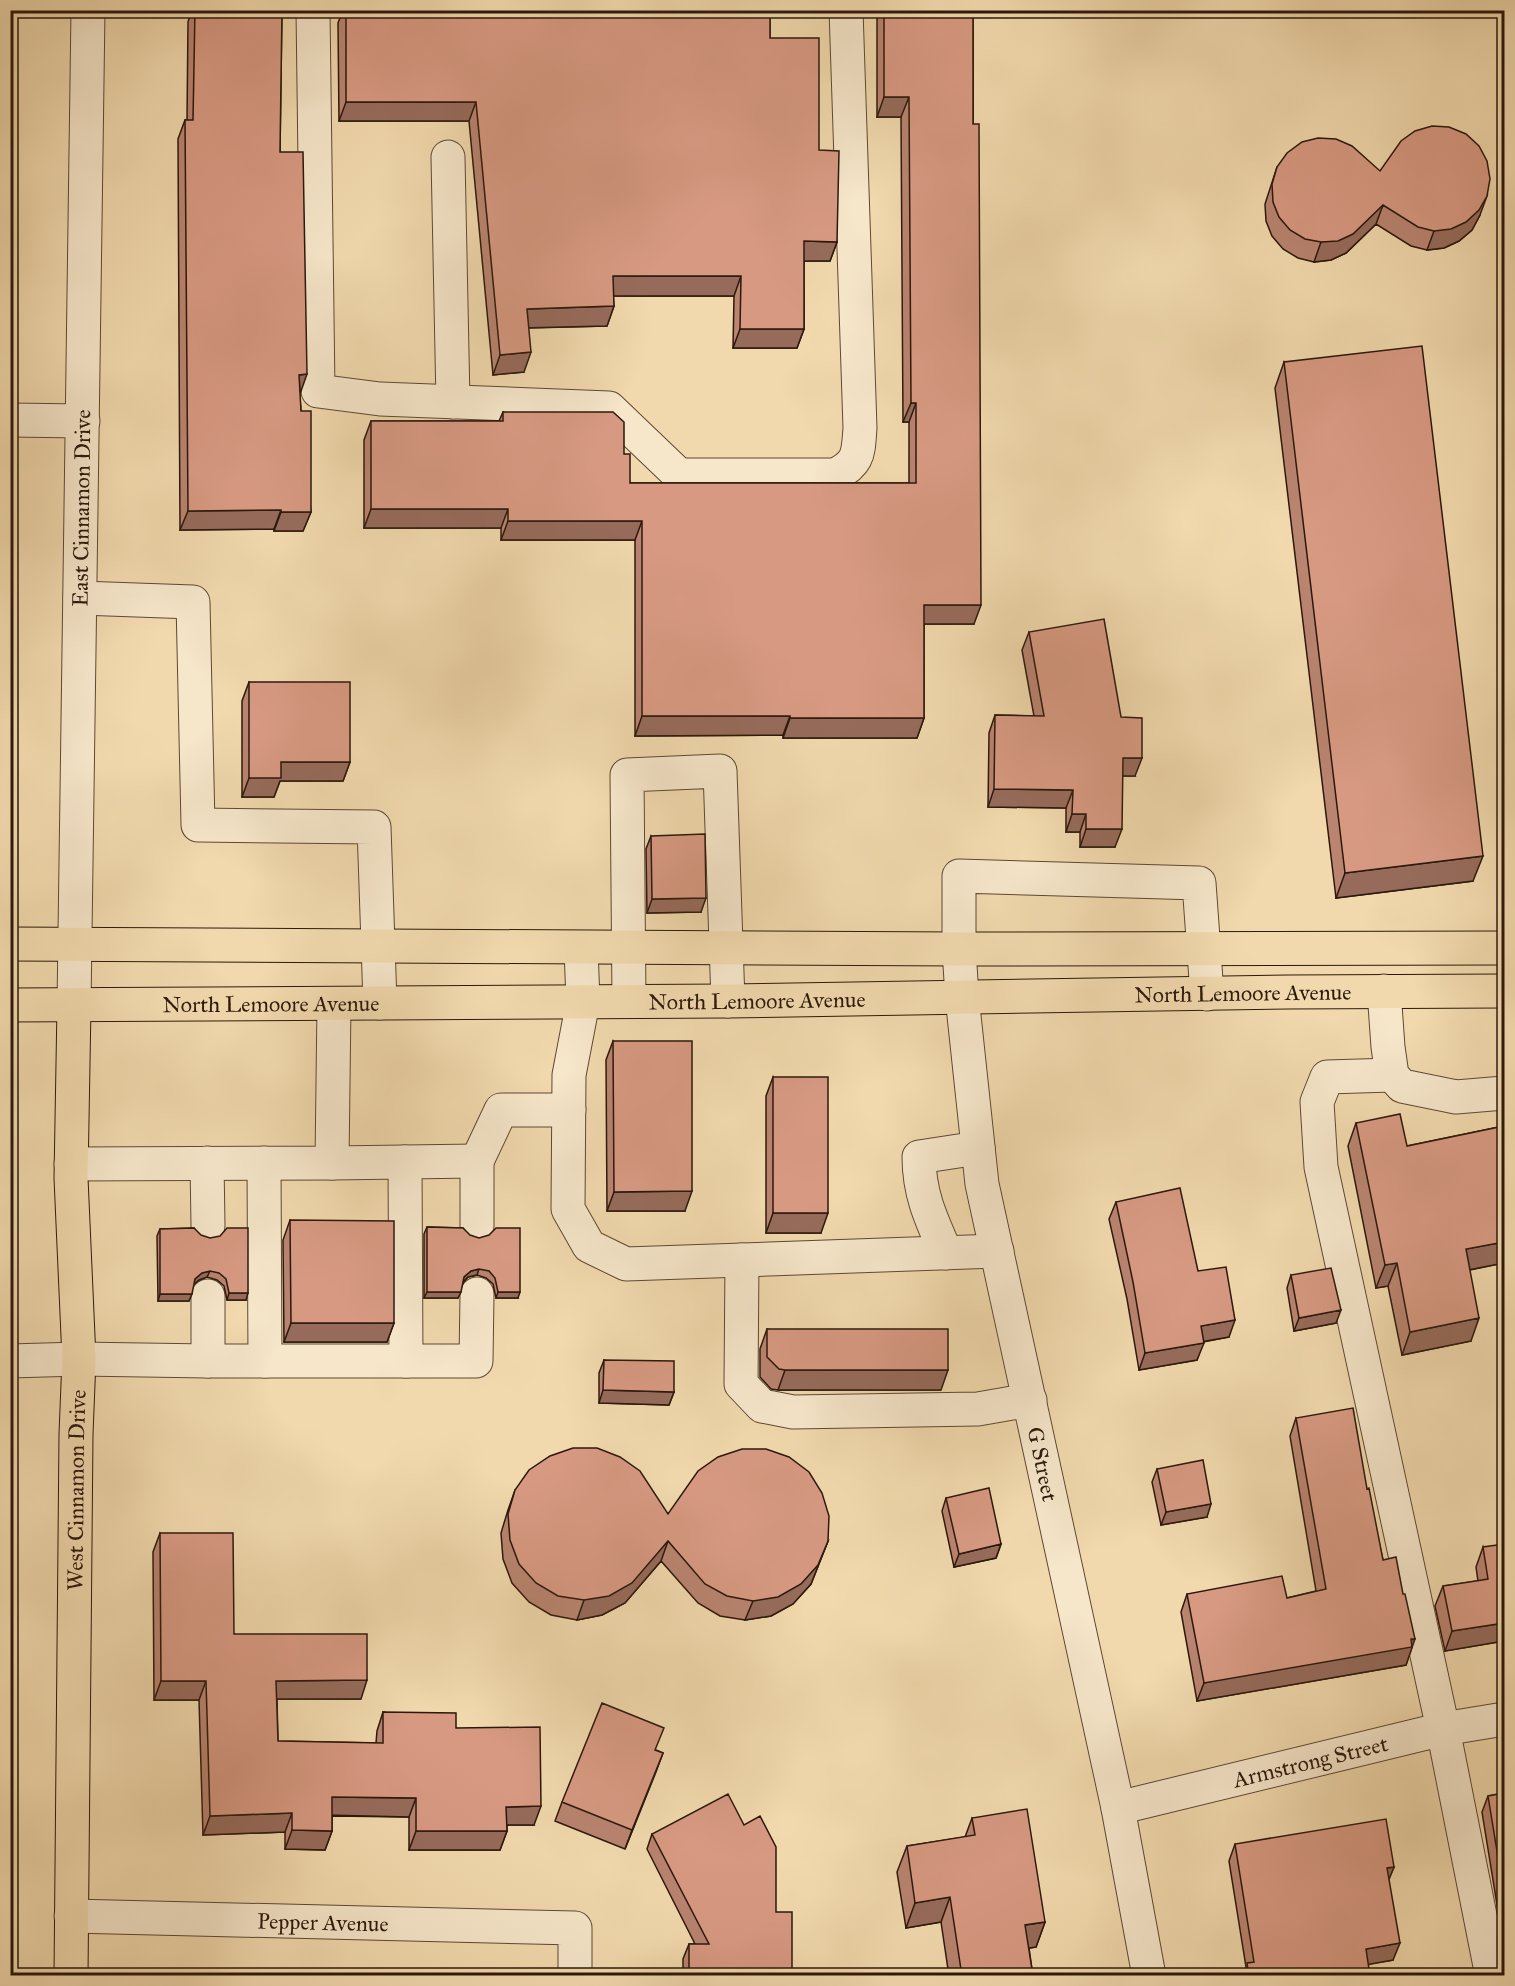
<svg xmlns="http://www.w3.org/2000/svg" width="1515" height="1986" font-family="'IM FELL Great Primer',serif">
<style>
.lines{fill:none;stroke-linecap:round;stroke-linejoin:round}
.minor-casing{stroke:#5d4834;stroke-width:35}
.major-casing{stroke:#2c180c;stroke-width:35}
.minor{stroke:#f6e6ca;stroke-width:33}
.major{stroke:#f1d9ad;stroke-width:33}
.wall{fill:#b98470;stroke:#2c180c;stroke-width:1.5}
.shaded-wall{fill:#966b5b;stroke:#2c180c;stroke-width:1.5}
.building{fill:#d79982;stroke:#2c180c;stroke-width:1.5}
.labels{text-anchor:middle;stroke-width:4.5;stroke-linejoin:round;paint-order:stroke}
.street-label{font-size:22px;fill:#2c180c;stroke:#f6e6ca}
</style>
<rect width="100%" height="100%" fill="#f1d9ad"/>
<filter id="stains"><feTurbulence type="fractalNoise" baseFrequency=".00333" numOctaves="4"/><feColorMatrix values="0 0 0 0 .2 0 0 0 0 .09 0 0 0 0 .02 0 0 0 .5 -.17"/></filter>
<radialGradient id="worn" r=".72"><stop offset=".6" stop-color="#630" stop-opacity="0"/><stop offset="1" stop-color="#630" stop-opacity=".3"/></radialGradient>
<g class="lines">
<defs>
<g id="minor">
<path d="M313 10 318 391 380 399 609 408 679 475H835C860 463 858 452 860 428L846 10"/>
<path d="M448 157 453 402"/>
<path d="M10 420 83 421"/>
<path d="M80 598 193 602 198 825 374 827 380 1003"/>
<path d="M581 948 583 1002 569 1075 568 1209 589 1246 626 1264 997 1251"/>
<path d="M1384 991 1388 1047 1392 1075 1402 1086 1456 1097 1504 1093"/>
<path d="M629 1001 627 775 720 771 728 1001"/>
<path id="s1" d="M74 1006 88 10"/>
<path d="M1392 1075 1327 1077 1317 1102 1321 1167 1443 1729 1492 1976"/>
<path d="M477 1161 501 1110H569"/>
<path d="M405 1162 406 1361"/>
<path d="M207 1163 208 1226"/>
<path d="M264 1163 265 1361"/>
<path d="M332 1163 477 1161V1226"/>
<path d="M71 1164 332 1163 334 1004"/>
<path d="M946 1253C931 1219 919 1194 919 1157L978 1148"/>
<path d="M742 1260 741 1384 762 1406 793 1412 978 1409 1030 1400"/>
<path d="M10 1361 79 1359 208 1361V1296"/>
<path d="M208 1361H476L477 1294"/>
<path id="s2" d="M1118 1808 1443 1729 1504 1719"/>
<path id="s3" d="M71 1916 575 1928V1976"/>
<path d="M1149 1976 1118 1808 982 1184 962 997 959 949V876L1199 883 1207 994"/>
</g>
<g id="major">
<path d="M10 944 959 949 1504 948"/>
<path id="s4" d="M10 1005 728 1001 1288 992 1504 991"/>
<path id="s5" d="M71 1976 76 1434 79 1359 71 1178 74 1006"/>
</g>
</defs>
<use href="#minor" class="minor-casing"/>
<use href="#major" class="major-casing"/>
<use href="#minor" class="minor"/>
<use href="#major" class="major"/>
</g>
<path class="wall" d="M192 10H282L280 152 301 411 311 512 303 531H274V529L180 530 178 139 185 120H187L188 22Z
M343 10H770V38L819 150 837 242 830 261H804V329L797 348H733L734 296H613L614 306 607 326 528 328 524 372 493 375 469 121H339L338 23Z
M877 10H973L974 624H924V718L917 738H783V735L635 736V540H501V528H364V440L371 421H499L503 412 624 454 630 483H909V422H903L901 117H877Z
M1277 167 1380 171 1480 215 1472 230 1459 241 1444 248 1427 250 1411 246 1376 224 1346 253 1331 260 1314 262 1298 258 1283 249 1272 236 1266 221 1265 204Z
M1284 362 1473 881 1336 898 1275 388Z
M1029 632 1135 776H1122L1115 847H1080V832H1066V808L988 807 989 733 995 715 1034 716 1022 650Z
M249 682 350 762 343 781H280L274 797H242V701Z
M651 836 701 912 647 913 646 849Z
M613 1041 685 1211H607L606 1060Z
M773 1077 821 1233H766V1096Z
M1356 1123 1407 1146 1504 1126V1263L1470 1270 1471 1341 1402 1355 1388 1286 1376 1288 1348 1146Z
M1116 1202 1198 1271 1229 1337 1203 1342 1197 1360 1139 1370 1127 1299 1109 1219Z
M290 1220 394 1323 387 1342H284L283 1240Z
M427 1227 463 1228 518 1298H496L493 1284 486 1278 477 1275 468 1277 463 1283 458 1298H424V1234Z
M194 1228 246 1300H227L224 1286 217 1280 207 1277 199 1280 193 1285 189 1301H158L157 1236 160 1229Z
M1291 1275 1336 1323 1294 1331 1287 1288Z
M767 1329 941 1390H778L771 1389 760 1377V1349Z
M604 1360 674 1392 669 1405 599 1403V1373Z
M1296 1418 1367 1489 1383 1560 1412 1647 1406 1665 1197 1701 1181 1612 1187 1594 1287 1598 1316 1591 1290 1436Z
M1157 1469 1207 1517 1161 1525 1152 1482Z
M515 1490 668 1514 828 1541 811 1584 793 1604 771 1616 745 1620 720 1616 698 1603 661 1561 625 1603 602 1615 577 1620 551 1615 529 1602 512 1583 503 1559 501 1533 508 1510Z
M946 1498 1001 1544 996 1558 954 1567 942 1511Z
M160 1533 234 1634 361 1699H277L278 1741 376 1743 377 1731 383 1712 456 1728 534 1825H507V1831L500 1850H409V1817L332 1816V1831L325 1850 285 1849V1832L203 1835 199 1700H154L153 1552Z
M1483 1547 1504 1641 1445 1651 1435 1606 1443 1586 1478 1581 1476 1567Z
M656 1750 663 1753 625 1849 555 1821 562 1802Z
M1504 1793V1916L1499 1917 1482 1812 1488 1796Z
M972 1818 1045 1922 1036 1947 1029 1948 1033 1976H949L941 1922 906 1928 897 1872 907 1846 965 1837Z
M652 1834 776 1912 792 1976H683V1959L689 1944H695L647 1849Z
M1235 1844 1394 1867 1389 1879 1393 1960 1368 1964 1370 1976H1243L1246 1967 1229 1861Z"/>
<path class="shaded-wall" d="M884 97H909L901 117H877Z
M346 102H476L469 121H339Z
M1487 196 1480 215 1472 230 1459 241 1444 248 1427 250 1434 231Z
M1383 205 1376 224 1346 253 1331 260 1314 262 1321 242Z
M804 241 837 242 830 261H797Z
M613 276H741L734 296H606Z
M614 306 607 326 520 328 527 309Z
M740 329H804L797 348H733Z
M531 352 524 372 493 375 500 355Z
M307 374 300 394 299 375Z
M911 403H916L909 422H903Z
M371 509H508L501 528H364Z
M281 510 274 529 180 530 188 511Z
M281 512H311L303 531H274Z
M508 521H642L635 540H501Z
M924 605H981L974 624H917Z
M642 716H790L783 735 635 736Z
M790 718H924L917 738H783Z
M1123 758H1142L1135 776H1116Z
M281 762H350L343 781H280L274 797H242L249 778Z
M994 789 1073 790 1066 808 988 807Z
M1072 814H1086L1080 832H1066Z
M1086 829H1122L1115 847H1080Z
M1483 856 1473 881 1336 898 1345 873Z
M706 898 701 912 647 913 652 899Z
M692 1191 685 1211H607L614 1192Z
M773 1213H828L821 1233H766Z
M1504 1242V1263L1458 1272 1466 1249Z
M1397 1263 1388 1286 1376 1288 1385 1265Z
M479 1269 477 1275 468 1277 461 1284 464 1277 471 1271Z
M210 1271 207 1277 199 1280 192 1286 195 1279 202 1273Z
M427 1292H461L458 1298H424Z
M498 1292H520L518 1298H496Z
M229 1293H248L246 1300H227Z
M160 1294H192L189 1301H158Z
M1341 1310 1336 1323 1294 1331 1299 1318Z
M1479 1318 1471 1341 1402 1355 1410 1332Z
M1235 1320 1229 1337 1195 1343 1201 1326Z
M291 1323H394L387 1342H284Z
M1204 1343 1197 1360 1139 1370 1145 1353Z
M785 1370H948L941 1390H778Z
M603 1390 674 1392 669 1405 599 1403Z
M1211 1504 1207 1517 1161 1525 1166 1512Z
M668 1541 661 1561 625 1603 602 1615 577 1620 584 1600Z
M828 1541 811 1584 793 1604 771 1616 745 1620 753 1601Z
M1001 1544 996 1558 954 1567 959 1554Z
M1504 1623V1641L1445 1651 1452 1631Z
M1415 1639 1406 1665 1197 1701 1204 1683Z
M367 1680 361 1699H270L276 1681Z
M161 1681H206L199 1700H154Z
M663 1753 656 1772 625 1849 632 1830Z
M332 1797 416 1798 409 1817 325 1815Z
M541 1806 534 1825H500L506 1807Z
M292 1813 285 1832 203 1835 210 1816Z
M292 1830 332 1831 325 1850 285 1849Z
M416 1831H507L500 1850H409Z
M1394 1867 1387 1884V1868Z
M950 1897 941 1922 906 1928 915 1903Z
M1504 1903V1916L1499 1917Z
M1045 1922 1036 1947 1016 1950 1025 1925Z
M1400 1943 1393 1960 1360 1966 1366 1949Z"/>
<path class="building" d="M195 10H282L280 152H303L307 374 299 375 301 411H311V512H281V510L188 511 185 120H193Z
M346 10H770V38H819V150L839 151 837 242 804 241V329H740L741 276H613L614 306 527 309 531 352 500 355 476 102H346Z
M884 10H973V124H979L981 605H924V718H790V716H642V521H508V509H371V421H503V412H613L624 422V454H630V483H916V403H911L909 97H884Z
M1432 126 1449 127 1466 134 1479 146 1487 161 1490 179 1487 196 1479 210 1466 222 1451 229 1434 231 1418 227 1383 205 1353 234 1338 241 1321 242 1305 239 1290 230 1279 217 1273 202 1272 184 1277 167 1287 153 1302 142 1318 138 1336 139 1352 146 1380 171 1401 141 1415 131Z
M1422 346 1483 856 1345 873 1284 362Z
M1104 619 1121 717 1142 718V758H1123L1122 829H1086V814H1072L1073 790 994 789 995 715 1044 716 1029 632Z
M249 682H350V762H281V778H249Z
M705 834 706 898 652 899 651 836Z
M613 1041H692V1191L614 1192Z
M773 1077H828V1213H773Z
M1400 1114 1407 1146 1504 1126V1242L1466 1249 1479 1318 1410 1332 1397 1263 1385 1265 1356 1123Z
M1180 1188 1198 1271 1226 1267 1235 1320 1201 1326 1204 1343 1145 1353 1133 1282 1116 1202Z
M290 1220 394 1221V1323H291Z
M427 1227 463 1228 470 1235 479 1238 489 1235 496 1228H520V1292H498L495 1278 489 1271 479 1269 471 1271 464 1277 461 1292H427Z
M194 1228 201 1235 210 1238 220 1236 227 1228H248V1293H229L226 1279 219 1273 210 1271 202 1273 195 1279 192 1294H160V1229Z
M1331 1268 1341 1310 1299 1318 1291 1275Z
M767 1329H948V1370H785L779 1369 767 1357Z
M604 1360 674 1361V1392L603 1390Z
M1353 1408 1367 1489 1369 1488 1383 1560 1396 1557 1403 1594H1405L1415 1639H1411L1412 1647 1204 1683 1187 1594 1282 1576 1287 1598 1326 1589 1296 1418Z
M573 1448H597L620 1457 640 1471 668 1514 698 1471 718 1457 742 1449H766L789 1457 809 1472 822 1493 829 1516 828 1541 818 1565 801 1584 778 1597 753 1601 727 1596 705 1584 668 1541 632 1583 609 1596 584 1600 558 1596 536 1583 519 1564 510 1540 508 1514 515 1490 529 1470 550 1456Z
M1203 1460 1211 1504 1166 1512 1157 1469Z
M989 1488 1001 1544 959 1554 946 1498Z
M160 1533H233L234 1634H367V1680L276 1681 278 1741 383 1743V1712L456 1713V1728L540 1727 541 1806 506 1807 507 1831H416V1798L332 1797V1831L292 1830V1813L210 1816 206 1681H161Z
M1504 1544V1623L1452 1631 1443 1586 1488 1579 1483 1547Z
M602 1703 664 1728 655 1750 663 1753 632 1830 562 1802Z
M1504 1793V1894L1488 1796Z
M728 1794 744 1825 760 1816 776 1847V1912H792V1976H689V1944H709L652 1834Z
M1027 1809 1045 1922 1025 1925 1033 1976H962L950 1897 915 1903 907 1846 975 1835 972 1818Z
M1386 1819 1394 1867 1387 1868 1400 1943 1366 1949 1370 1976H1249L1247 1963 1254 1962 1235 1844Z"/>
<g class="labels">
<g class="street-label">
<text dy="8" stroke="none"><textPath href="#s1" startOffset="498">East Cinnamon Drive</textPath></text>
<text dy="8" stroke="none"><textPath href="#s4" startOffset="1233">North Lemoore Avenue</textPath></text>
<text dy="8" stroke="none"><textPath href="#s4" startOffset="747">North Lemoore Avenue</textPath></text>
<text dy="8" stroke="none"><textPath href="#s4" startOffset="261">North Lemoore Avenue</textPath></text>
<text transform="translate(1043 1464) rotate(78)" y="8">G Street</text>
<text dy="8" stroke="none"><textPath href="#s5" startOffset="486">West Cinnamon Drive</textPath></text>
<text dy="8" stroke="none"><textPath href="#s2" startOffset="198">Armstrong Street</textPath></text>
<text dy="8" stroke="none"><textPath href="#s3" startOffset="252">Pepper Avenue</textPath></text>
</g>
</g>
<rect width="1515" height="1986" fill="none" stroke="#f1d9ad" stroke-width="36"/>
<rect x="12" y="12" width="1491" height="1962" fill="none" stroke="#2c180c" stroke-width="3"/>
<rect x="18" y="18" width="1479" height="1950" fill="none" stroke="#2c180c" stroke-width="1.5"/>
<rect width="100%" height="100%" filter="url(#stains)"/>
<rect width="100%" height="100%" fill="url(#worn)"/>
</svg>
